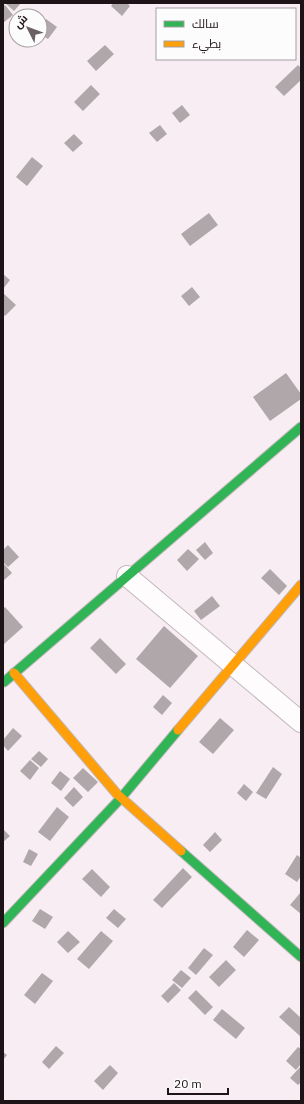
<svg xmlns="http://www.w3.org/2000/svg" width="304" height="1104" font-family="'IBM Plex Sans',Cairo,sans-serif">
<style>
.building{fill:#b0a7ab}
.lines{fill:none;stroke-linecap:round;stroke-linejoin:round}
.street-casing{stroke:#c2b8bc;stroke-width:22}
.fast-casing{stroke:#c2b8bc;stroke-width:11}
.slow-casing{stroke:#c2b8bc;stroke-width:11}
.street{stroke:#fefcfd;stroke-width:20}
.fast{stroke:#30b455;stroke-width:9}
.slow{stroke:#ff9f0a;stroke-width:9}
</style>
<rect width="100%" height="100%" fill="#f8edf2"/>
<path class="building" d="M5 3H21L14 11Z
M113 3H127L130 6 122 16 111 6Z
M5 5 13 15 3 23V6Z
M46 19 57 27 48 39 40 34V27Z
M105 45 114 54 96 71 87 61Z
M298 65 301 68V80L284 96 275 87Z
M91 85 100 94 83 111 74 102Z
M182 105 190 115 180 123 172 113Z
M160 125 167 134 157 142 149 133Z
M74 134 83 143 73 152 64 143Z
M32 157 43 166 27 186 16 177Z
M209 213 218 225 190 246 181 234Z
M3 274 10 280 3 289Z
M192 287 200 297 189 306 181 296Z
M3 293 16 305 5 316 3 314Z
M286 373 301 394V399L270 421 253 397Z
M205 542 213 553 205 560 196 550Z
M8 545 19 557 8 567 3 562V550Z
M188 549 199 559 187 571 177 560Z
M3 563 12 573 3 581Z
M270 569 287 586 279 595 261 578Z
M212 596 220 606 201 620 194 611Z
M5 607 23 627 3 645V609Z
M164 626 198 656 170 688 136 659Z
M100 638 126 664 116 674 90 648Z
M163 695 172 703 162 715 153 707Z
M220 718 234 730 213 754 199 742Z
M13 728 22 736 8 751 3 745V740Z
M39 751 48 759 41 767 31 759Z
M30 760 39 768 30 780 20 771Z
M273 767 282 774 266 799 256 793Z
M83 768 98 782 88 792 73 778Z
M60 771 70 779 61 791 51 783Z
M244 784 253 792 246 801 237 793Z
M74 787 83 797 73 807 64 798Z
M57 807 69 817 50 841 38 832Z
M3 829 10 836 3 842Z
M215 832 222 840 210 852 203 845Z
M29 849 38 854 31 866 23 862Z
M297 855 301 858V876L297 882 285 874Z
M183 868 192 877 162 908 153 900Z
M92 869 110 887 101 897 82 879Z
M301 892V914L290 905Z
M40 909 53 917 45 929 32 921Z
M114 909 126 919 118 928 106 918Z
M247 930 259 940 244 957 233 947Z
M68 931 80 942 68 953 57 942Z
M101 931 113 941 89 969 77 959Z
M204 948 213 955 196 975 188 968Z
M226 960 236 970 219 987 209 977Z
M181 970 191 978 182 988 172 980Z
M42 973 53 981 35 1004 24 995Z
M174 983 181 990 168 1003 161 996Z
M196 990 213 1007 205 1015 188 998Z
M289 1007 301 1018V1037L279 1017Z
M222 1009 245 1028 236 1039 213 1020Z
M56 1046 64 1053 49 1069 42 1062Z
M298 1047 301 1049V1064L296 1070 286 1061Z
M3 1052 7 1055 3 1060Z
M110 1065 118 1073 103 1090 94 1081Z
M301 1066V1082L298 1085 290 1078Z"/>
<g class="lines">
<defs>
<path id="street" d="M127 576 301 722"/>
<path id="fast" d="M4 682 301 427
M181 851 301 957
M3 923 121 798 178 730"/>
<path id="slow" d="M14 673 117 794 181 851
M178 730 301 585"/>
</defs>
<use href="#street" class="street-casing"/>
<use href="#fast" class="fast-casing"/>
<use href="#slow" class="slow-casing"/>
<use href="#street" class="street"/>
<use href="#fast" class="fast"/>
<use href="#slow" class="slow"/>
</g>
<rect width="304" height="1104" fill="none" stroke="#1e1418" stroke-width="8"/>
<rect x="156" y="8" width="140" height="52" fill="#fcfcfc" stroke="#a39fa1"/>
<rect x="164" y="21" width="20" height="6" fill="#30b455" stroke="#a39fa1"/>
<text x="192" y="28" font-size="12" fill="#1e1418">سالك</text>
<rect x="164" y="41" width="20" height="6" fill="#ff9f0a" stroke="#a39fa1"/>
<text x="192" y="48" font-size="12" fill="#1e1418">بطيء</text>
<g transform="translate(28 28) rotate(312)"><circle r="19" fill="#fcfcfc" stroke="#a39fa1"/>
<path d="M0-3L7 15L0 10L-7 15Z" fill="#6a6064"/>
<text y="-6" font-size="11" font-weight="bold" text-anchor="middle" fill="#1e1418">ش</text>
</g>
<path d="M168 1088v6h60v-6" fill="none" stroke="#1e1418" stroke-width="2"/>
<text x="174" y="1088" font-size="12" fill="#1e1418" stroke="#fcfcfc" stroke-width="3" paint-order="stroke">20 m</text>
</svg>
